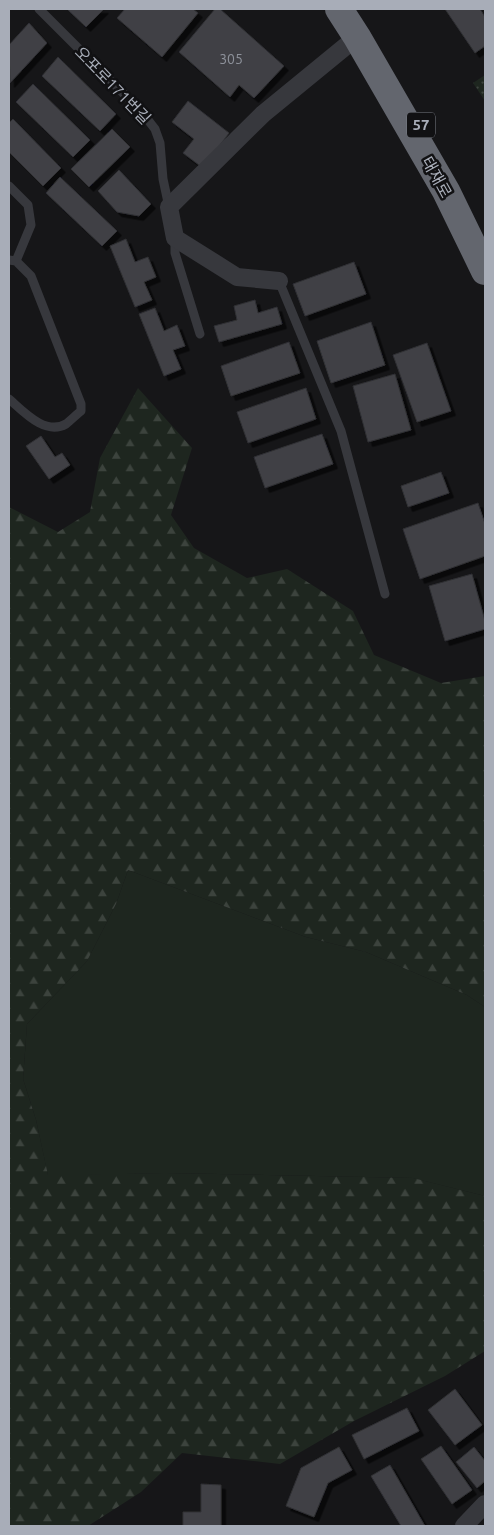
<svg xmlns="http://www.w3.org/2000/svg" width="494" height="1535" font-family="Ubuntu,'Noto Sans KR',sans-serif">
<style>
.grass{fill:#1e261f}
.forest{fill:url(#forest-firs)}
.park{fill:url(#park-dots)}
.building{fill:#404145;stroke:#303034;filter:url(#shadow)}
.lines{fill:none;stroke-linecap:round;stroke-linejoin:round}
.lane{stroke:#37383d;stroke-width:9}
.street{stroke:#37383d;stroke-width:18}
.highway{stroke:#63666e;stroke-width:28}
.labels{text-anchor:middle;stroke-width:5;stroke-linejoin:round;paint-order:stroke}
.number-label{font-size:14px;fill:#8e929b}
.shield{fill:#111113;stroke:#7b7e86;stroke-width:1}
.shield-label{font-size:15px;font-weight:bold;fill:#a8adb8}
.street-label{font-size:16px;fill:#a8adb8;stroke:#111113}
</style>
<defs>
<pattern id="forest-firs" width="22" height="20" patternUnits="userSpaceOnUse" patternTransform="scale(1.25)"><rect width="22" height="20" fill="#1e261f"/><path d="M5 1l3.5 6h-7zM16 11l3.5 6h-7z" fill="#3c433d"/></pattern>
<pattern id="park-dots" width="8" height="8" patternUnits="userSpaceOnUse" patternTransform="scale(1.25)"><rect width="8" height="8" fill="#1e261f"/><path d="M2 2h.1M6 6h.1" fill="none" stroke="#3c433d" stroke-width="1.8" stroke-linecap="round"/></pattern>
<filter id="shadow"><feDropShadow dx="4.5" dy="4.5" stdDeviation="0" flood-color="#0009"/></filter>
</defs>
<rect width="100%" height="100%" fill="#161618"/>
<path class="grass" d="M128 870 306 937 366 952 467 995 485 1007V1196L412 1178 165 1173 48 1176 36 1120 23 1079 27 1024 87 961 116 904Z"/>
<path class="forest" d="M138 388 192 448 171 515 194 548 247 578 287 569 353 611 374 655 441 683 485 676V1007L467 995 366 952 306 937 128 870 116 904 87 961 27 1024 23 1079 36 1120 48 1175 165 1173 413 1178 485 1196V1351L445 1376 354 1421 280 1464 182 1453 141 1492 88 1526H9V507L58 532 90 512 100 458Z"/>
<path class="park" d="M485 75V101L473 83Z"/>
<path class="building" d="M67 9H104L86 27Z
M125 9H193L198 13 162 57 117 18Z
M215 9H220L284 66 254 98 239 85 230 97 179 52Z
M445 9H480L485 17V46L475 53Z
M29 23 47 43 10 83 9 45Z
M58 57 116 114 100 131 42 76Z
M33 84 90 140 73 157 16 102Z
M188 101 229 133 203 168 183 153 194 139 172 122Z
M13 119 61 168 43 186 9 152V123Z
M112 129 130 147 89 187 71 169Z
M119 170 151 204 139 216 117 212 98 191Z
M60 177 117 231 102 246 46 193Z
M126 239 135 262 148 257 156 277 144 282 152 300 135 307 110 246Z
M354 262 366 294 305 316 293 284Z
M255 300 258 313 277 307 282 324 219 342 214 326 237 320 234 306Z
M155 308 164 331 177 325 185 346 173 350 181 369 164 376 139 314Z
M371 322 385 365 331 383 317 341Z
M289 342 300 373 231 396 221 366Z
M427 343 451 411 417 422 393 355Z
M395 374 411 430 368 442 353 386Z
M306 388 316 419 248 443 237 412Z
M322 434 333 464 265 488 254 457Z
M41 436 55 457 62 453 70 465 49 479 26 446Z
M441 472 449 493 408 507 401 486Z
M478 503 485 524V556L420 579 403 529Z
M472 574 485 621V629L445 641 429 586Z
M455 1389 482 1425 455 1445 428 1410Z
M407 1408 419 1431 364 1459 352 1435Z
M441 1446 472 1490 452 1504 421 1459Z
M339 1447 352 1470 328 1483 314 1517 286 1506 301 1468Z
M474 1447 485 1461V1481L477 1488 456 1462Z
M390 1465 425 1526H401L371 1476Z
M201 1484 221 1485V1526H183V1512H201Z"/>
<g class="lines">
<path class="lane" d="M39 9 141 111 155 129 160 143 163 179 169 207
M9 186 28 205 31 225 16 261
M175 238V253L200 334
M9 260 16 261 31 276 81 404V411C76 415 71 420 66 424 45 436 23 411 9 399
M279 281 341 431 385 594"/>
<path class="street" d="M279 281 237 277 175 238 169 207 263 114 357 37
M464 1526 485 1504"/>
<path class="highway" d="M339 9 357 37 446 191 485 271"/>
</g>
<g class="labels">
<g class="number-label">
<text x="231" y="64">305</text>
</g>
<rect class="shield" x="407" y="112.5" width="28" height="25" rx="4"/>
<g class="shield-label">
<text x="421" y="130">57</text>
</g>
<g class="street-label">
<text transform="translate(113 85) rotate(46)" y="6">오포로171번길</text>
<text transform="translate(437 177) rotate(61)" y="6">태재로</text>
</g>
</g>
<rect width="494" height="1535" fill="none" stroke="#a8adb8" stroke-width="20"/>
</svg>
